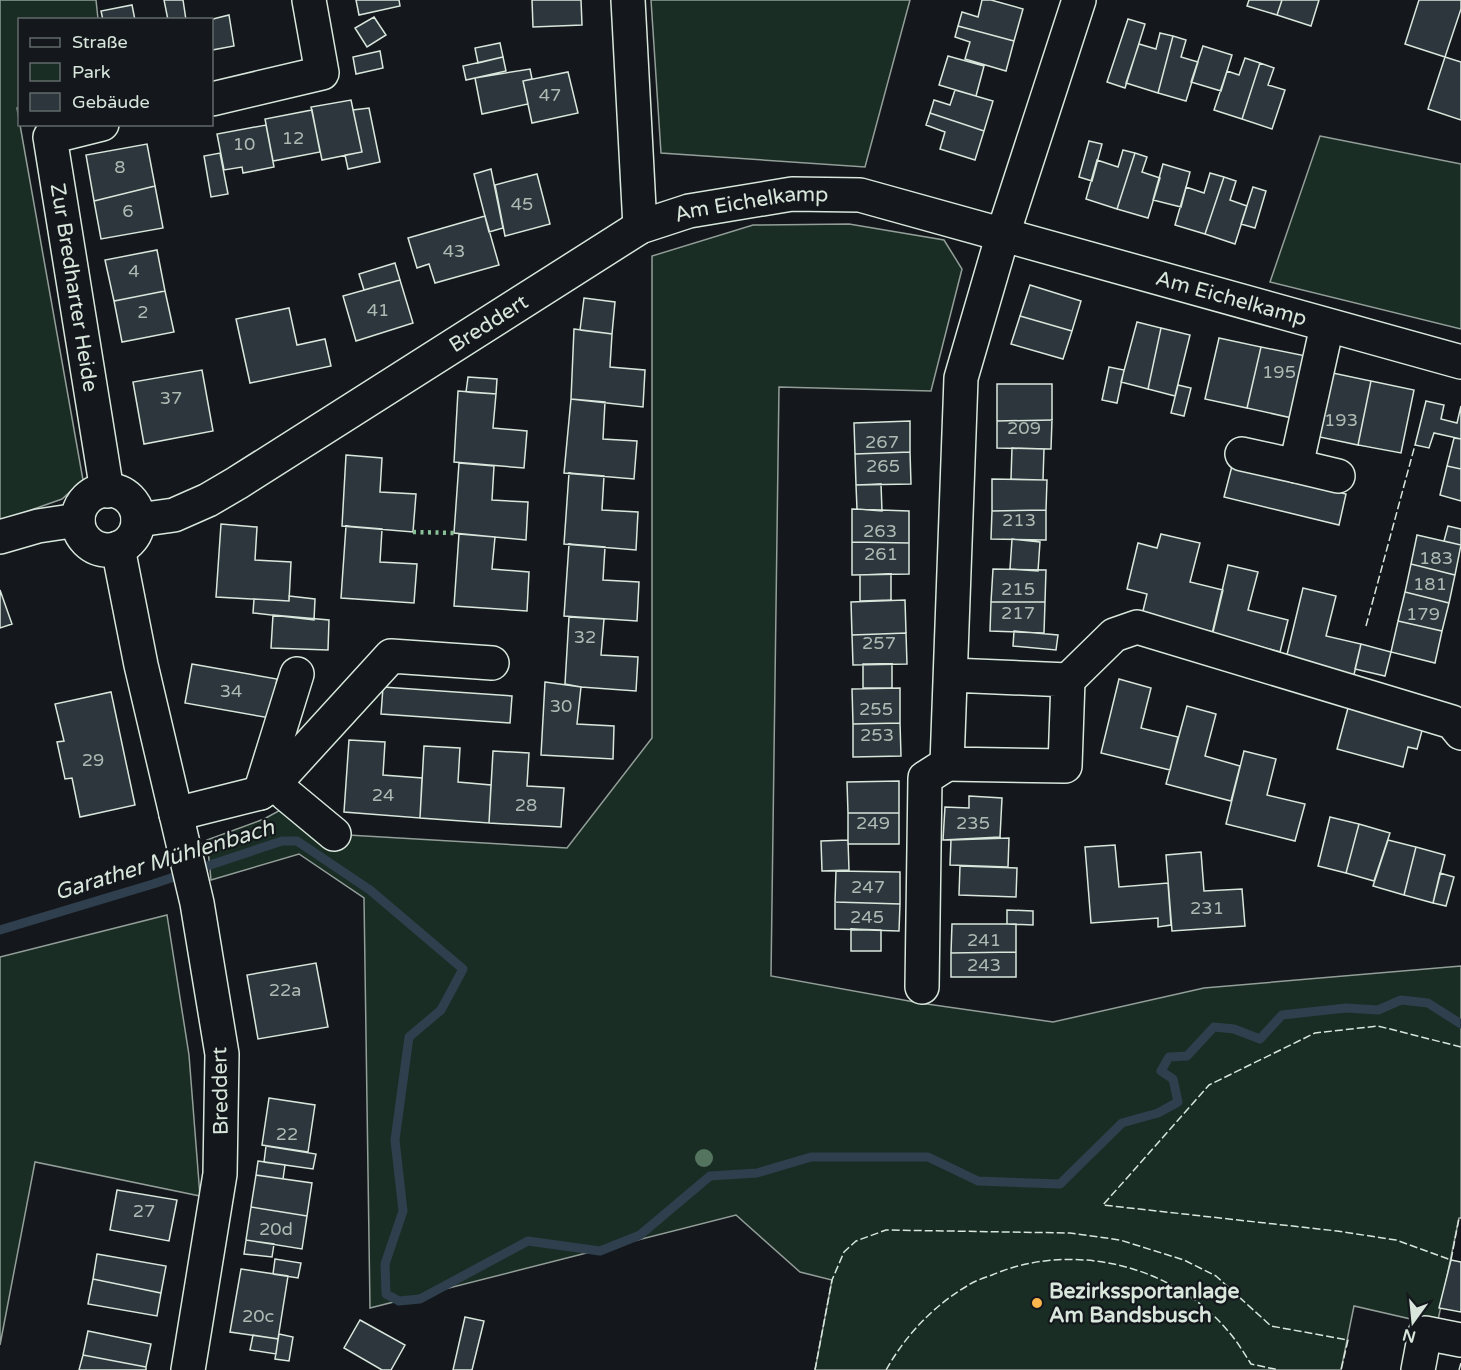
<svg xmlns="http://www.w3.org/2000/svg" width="1461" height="1370" font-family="'Varela Round',sans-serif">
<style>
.green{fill:#1a2d24;stroke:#939e99;stroke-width:1.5}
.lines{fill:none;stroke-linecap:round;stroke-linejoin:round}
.stream{stroke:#2f3f4d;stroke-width:9}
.building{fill:#2c363c;stroke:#d8e6dc;stroke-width:1.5}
.minor-casing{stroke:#d8e6dc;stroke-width:36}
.minor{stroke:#14181c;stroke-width:33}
.hedge{stroke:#8ac095;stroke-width:4.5;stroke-dasharray:3 4.5;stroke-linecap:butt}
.fence{stroke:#d8e6dc;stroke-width:1.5;stroke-dasharray:8 3;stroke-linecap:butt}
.tree{fill:#55745f}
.poi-dot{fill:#ffb74d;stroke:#14181c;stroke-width:2}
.labels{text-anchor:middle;stroke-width:4.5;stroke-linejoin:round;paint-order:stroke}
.number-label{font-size:18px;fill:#adbab4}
.street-label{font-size:21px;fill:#d8e6dc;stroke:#14181c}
.poi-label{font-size:21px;font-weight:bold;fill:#d8e6dc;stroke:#14181c;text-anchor:start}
.water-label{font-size:22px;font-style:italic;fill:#d8e6dc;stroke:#14181c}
</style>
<rect width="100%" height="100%" fill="#14181c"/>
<path class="green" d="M0 0H96L98 19 20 20V107L17 108 83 480 62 499 0 521Z
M651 0H910L865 167 661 153Z
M1320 136 1461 164V329L1270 282Z
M849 224 944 240 962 269 931 391 779 387 771 976 920 1003 1053 1022 1204 988 1461 966V1218H1459L1437 1325 1354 1306 1341 1370H815L832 1280 800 1272 736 1215 370 1308 364 898 299 854 211 880 207 840 264 819 284 808 348 835 567 848 652 738V256L753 225Z
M167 915 189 1055 200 1196 35 1162 0 1345V957Z"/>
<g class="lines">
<path class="stream" d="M0 930 153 884 282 841H297L370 890 463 969 441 1010 409 1037 395 1140 403 1211 385 1264 386 1294 399 1301 420 1299 528 1241 600 1251 640 1235 710 1176 757 1173 811 1157H928L978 1181 1060 1184 1122 1123 1158 1113 1178 1102 1173 1079 1161 1071 1169 1057 1187 1056 1214 1027 1234 1029 1260 1039 1282 1015 1346 1008 1378 1010 1401 1000 1428 1003 1461 1024"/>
</g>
<path class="building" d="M164 0H183L186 20H168Z
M356 0H399L400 6 359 15Z
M532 0H581L582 25 533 27Z
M982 0H991L1023 9 1014 41 958 26 962 12 978 17Z
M1249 0H1282L1277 15 1247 6Z
M1282 0H1319L1311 26 1277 15Z
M1419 0H1461V9L1445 57 1405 44Z
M132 5 135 20H103L101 11Z
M229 15 234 46 212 50V20H209Z
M374 17 386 35 367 47 355 28Z
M1128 19 1145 24 1125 88 1107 82Z
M958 26 1014 41 1006 71 965 59 970 42 955 37Z
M1160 33 1173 36 1158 93 1126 83 1139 44 1156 49Z
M1173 36 1186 40 1181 57 1198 62 1186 101 1158 93Z
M500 43 503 57 478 63 475 48Z
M1203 46 1232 55 1221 91 1191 82Z
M380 51 383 68 356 74 353 57Z
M948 56 984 66 976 96 939 85Z
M503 57 506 71 466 80 463 66Z
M1445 57 1461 62V120L1428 109Z
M1245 58 1260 63 1242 119 1214 110 1227 71 1239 75Z
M1260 63 1274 68 1268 85 1285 90 1272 129 1242 119Z
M530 69 532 79 523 81 528 104 482 114 475 78Z
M568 72 578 113 532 123 523 81Z
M955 90 993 101 984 131 930 113 934 100 950 105Z
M351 100 362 152 322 160 311 107Z
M369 108 380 162 348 169 345 155 362 152 353 110Z
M312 110 320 152 273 161 265 119Z
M930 113 984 131 975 160 940 149 945 132 926 125Z
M266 125 274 167 243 173 242 167 224 170 217 134Z
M1089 141 1102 144 1092 181 1079 177Z
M147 144 155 186 94 201 86 155Z
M1123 150 1135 153 1117 209 1086 199 1097 160 1118 167Z
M220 153 228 194 211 197 204 156Z
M1135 153 1147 157 1142 172 1160 178 1148 218 1117 209Z
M1163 164 1190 172 1181 207 1153 200Z
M491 169 503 228 489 232 474 174Z
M1210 173 1224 177 1205 234 1175 225 1186 187 1204 193Z
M537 174 550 224 505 236 495 185Z
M1224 177 1236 181 1230 200 1247 206 1235 244 1205 234Z
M155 186 163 228 101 239 94 201Z
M1253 187 1266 191 1255 228 1241 224Z
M485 216 499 265 435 283 429 264 417 268 408 238Z
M157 250 165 291 114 301 105 260Z
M395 263 400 280 364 290 359 274Z
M400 280 413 323 356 341 343 296Z
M1030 285 1081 301 1072 331 1020 316Z
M165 291 174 332 122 342 114 301Z
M584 298 615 302 612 334 580 330Z
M289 308 297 345 325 339 331 366 250 383 236 319Z
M1020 316 1072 331 1063 359 1011 344Z
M1137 322 1161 328 1148 389 1121 382Z
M1161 328 1190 335 1175 396 1148 389Z
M574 329 612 334 610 367 645 370 643 407 571 399Z
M1219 338 1261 347 1247 408 1205 399Z
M1261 347 1306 356 1292 418 1247 408Z
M1109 367 1124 370 1117 403 1102 400Z
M202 370 213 431 144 444 133 382Z
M1328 372 1371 381 1358 445 1315 436Z
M468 377 497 379 496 394 466 392Z
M1371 381 1414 390 1401 453 1358 445Z
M997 384H1052V420L997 421Z
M1178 385 1191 388 1184 416 1171 413Z
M458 391 496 394 493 428 527 431 524 468 454 462Z
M571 399 605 402 603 439 637 441 634 479 564 473Z
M1426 401 1444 405 1441 419 1457 423 1461 406V439L1434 433 1429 448 1415 445Z
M1052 420 1051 449 997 448V421Z
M910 421V452L855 454 854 423Z
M1454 438 1461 439V469L1447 466Z
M1012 448 1044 449 1043 480 1011 479Z
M910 452 911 484 856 485 855 454Z
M346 455 382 458 380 492 416 494 413 532 342 526Z
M459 463 494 466 492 500 528 502 526 540 454 533Z
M1232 466 1346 494 1339 525 1224 497Z
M1447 466 1461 469V501L1440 495Z
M569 473 604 476 602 510 638 512 636 550 564 544Z
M992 479 1047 480 1046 510 992 511Z
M881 484 882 511 857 509 856 485Z
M852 509 909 511V543L852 542Z
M1046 510V540L991 539 992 511Z
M221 524 257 527 255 560 291 562 289 601 216 597Z
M346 526 382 529 380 562 417 564 414 603 341 598Z
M1448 526 1461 529V545L1444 541Z
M459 534 495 537 492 569 529 572 527 611 454 606Z
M1161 534 1200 543 1190 582 1223 590 1213 632 1142 615 1147 594 1127 589 1138 543 1157 548Z
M1417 535 1461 545 1455 575 1411 564Z
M1012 539 1040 542 1038 571 1010 569Z
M852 542 909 543V574L852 575Z
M569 544 605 547 603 580 639 582 637 621 564 616Z
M1411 564 1455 575 1449 603 1405 592Z
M1228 565 1258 572 1248 610 1288 620 1280 652 1212 634Z
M993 569 1046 570 1045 602H991Z
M891 574V600L860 601V575Z
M1303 588 1336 596 1326 636 1361 644 1353 679 1285 663Z
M0 590 12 624 0 628Z
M1405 592 1449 603 1442 631 1398 621Z
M289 596 315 599 314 620 253 613 254 599 289 601Z
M905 600 906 633 852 635 851 602Z
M991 602H1045L1044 633 990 631Z
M273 615 329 620 328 650 271 648Z
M569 617 604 619 601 655 638 657 636 691 581 687 565 684Z
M1398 621 1442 631 1435 663 1391 652Z
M1014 631 1058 635 1056 650 1013 646Z
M906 633 907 664 853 665 852 635Z
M1361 644 1391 652 1385 676 1355 669Z
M192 664 277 679 270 718 185 703Z
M863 664H892V688H863Z
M1119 679 1151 688 1141 728 1178 737 1170 770 1101 753Z
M545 682 581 687 577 724 614 726 613 759 541 755Z
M383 687 512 696 510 723 381 714Z
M900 688V723L853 724 852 689Z
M111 692 135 805 80 817 72 778 65 779 57 742 64 741 55 704Z
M1187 706 1216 714 1205 756 1240 766 1231 801 1166 784Z
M1348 708 1423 727 1417 749 1408 747 1403 767 1337 749Z
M900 723 901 756 853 757V724Z
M349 740 385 742 383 775 422 778 420 818 344 812Z
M424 746 460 748 458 782 491 785 489 823 420 818Z
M493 751 529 753 527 786 564 788 561 827 489 823Z
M1244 751 1276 759 1267 795 1305 804 1295 841 1226 824Z
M899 781V813H848L847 782Z
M969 796 1002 798 1000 837 943 840 945 807 969 808Z
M848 813H899V844H848Z
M1330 817 1359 824 1346 873 1318 866Z
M1359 824 1390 833 1374 881 1346 873Z
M1009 838 1008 867 950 865 951 840Z
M848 840 849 870 822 871 821 841Z
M1388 840 1416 847 1404 895 1373 886Z
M1115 845 1119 887 1168 883 1171 925 1158 927V918L1091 923 1085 847Z
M1416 847 1445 855 1433 903 1404 895Z
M1201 852 1204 891 1242 889 1245 926 1172 931 1166 855Z
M960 866 1017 868 1016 897 959 895Z
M836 871 900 872V904L835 902Z
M1440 873 1454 877 1446 906 1433 903Z
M835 902 900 904 899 931 835 929Z
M1007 910 1033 911V925L1007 924Z
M952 924H1016V952L951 953Z
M851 929 881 930V951H851Z
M1016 952V977H951V953Z
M316 963 328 1027 258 1039 247 975Z
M269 1098 315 1105 308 1152 262 1145Z
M266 1146 316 1154 313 1169 264 1162Z
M258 1161 285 1165 283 1179 256 1175Z
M256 1175 312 1183 307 1216 251 1207Z
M117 1190 177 1200 169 1241 110 1230Z
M251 1207 307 1216 302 1249 246 1240Z
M246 1240 274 1244 272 1257 244 1254Z
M97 1254 166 1266 161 1293 93 1279Z
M275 1259 301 1263 298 1278 273 1274Z
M1451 1260 1461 1262V1312L1439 1308Z
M241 1269 288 1276 278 1339 230 1332Z
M93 1279 161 1293 157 1316 88 1304Z
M465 1317 484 1321 472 1370H453Z
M360 1320 405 1345 391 1370H382L344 1348Z
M88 1331 151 1344 146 1367 83 1355Z
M279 1334 293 1337 289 1361 275 1359Z
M253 1335 278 1339 276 1354 250 1350Z
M83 1355 146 1367V1370H79Z"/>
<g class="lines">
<defs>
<g id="minor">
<path d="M628 0 640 227"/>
<path d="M212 99 322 73 309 0"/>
<path id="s1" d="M102 124 50 137 107 491"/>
<path d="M1242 454 1296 466 1327 326"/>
<path d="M1296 466 1338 476"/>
<circle cx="108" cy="520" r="30"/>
<path id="s2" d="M138 520 174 515 208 500 237 483 640 227 689 211 792 194 860 195 1461 362"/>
<path d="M0 537 38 526 78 520"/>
<path d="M118 548 141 665 197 903 222 1054 220 1174 188 1370"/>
<path d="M951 675 1068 680 1065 766 947 764 961 378 1003 234 1079 0"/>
<path d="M1068 680 1114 635 1137 627 1452 722 1461 733"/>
<path d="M275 783 287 795 334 834"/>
<path d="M260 793 297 674"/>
<path d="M176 814 260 793 274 784 391 656 492 663"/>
<path d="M922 987 925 778 947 764"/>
<path d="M1418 1370 1425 1333 1461 1340"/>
</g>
</defs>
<use href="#minor" class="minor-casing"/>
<use href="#minor" class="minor"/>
<path class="hedge" d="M413 532 454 533"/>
<path class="fence" d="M1366 626 1415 445
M1461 1047 1378 1026 1315 1033 1209 1085 1103 1205 1337 1231 1396 1240 1451 1260 1459 1218H1461
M815 1370 832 1280 844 1252 856 1241 886 1230 1070 1233 1120 1240 1184 1260 1216 1276 1271 1326 1348 1340 1341 1370
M886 1370C906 1335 932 1307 967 1286 974 1281 984 1278 992 1275 1071 1241 1172 1264 1228 1331 1237 1341 1244 1353 1251 1364L1279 1370
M1459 1370 1461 1363"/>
</g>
<circle class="tree" cx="704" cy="1158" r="9"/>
<circle class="poi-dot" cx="1037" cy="1303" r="6"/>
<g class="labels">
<g class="number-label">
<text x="550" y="101">47</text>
<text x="293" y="144">12</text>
<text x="244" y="150">10</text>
<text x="120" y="173">8</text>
<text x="522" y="210">45</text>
<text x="128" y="217">6</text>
<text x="454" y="257">43</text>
<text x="134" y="277">4</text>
<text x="378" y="316">41</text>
<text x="143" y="318">2</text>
<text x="1279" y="378">195</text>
<text x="171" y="404">37</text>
<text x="1341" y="426">193</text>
<text x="1024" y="434">209</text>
<text x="882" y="448">267</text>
<text x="883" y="472">265</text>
<text x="1019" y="526">213</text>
<text x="880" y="537">263</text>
<text x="881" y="560">261</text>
<text x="1436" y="564">183</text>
<text x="1430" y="590">181</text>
<text x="1018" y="595">215</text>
<text x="1018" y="619">217</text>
<text x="1423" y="620">179</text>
<text x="585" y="643">32</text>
<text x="879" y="649">257</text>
<text x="231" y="697">34</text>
<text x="561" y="712">30</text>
<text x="876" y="715">255</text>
<text x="877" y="741">253</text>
<text x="93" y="766">29</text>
<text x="383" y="801">24</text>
<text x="526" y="811">28</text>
<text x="873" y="829">249</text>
<text x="973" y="829">235</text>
<text x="868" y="893">247</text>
<text x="1207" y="914">231</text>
<text x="867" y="923">245</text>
<text x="984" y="946">241</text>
<text x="984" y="971">243</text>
<text x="285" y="996">22a</text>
<text x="287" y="1140">22</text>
<text x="144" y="1217">27</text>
<text x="276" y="1235">20d</text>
<text x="258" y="1322">20c</text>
</g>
<g class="street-label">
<text dy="7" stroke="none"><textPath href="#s2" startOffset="699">Am Eichelkamp</textPath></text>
<text dy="7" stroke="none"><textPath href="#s1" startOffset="206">Zur Bredharter Heide</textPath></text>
<text dy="7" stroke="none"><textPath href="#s2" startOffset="1194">Am Eichelkamp</textPath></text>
<text dy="7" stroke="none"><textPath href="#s2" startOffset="405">Breddert</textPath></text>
<text transform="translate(220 1091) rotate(-91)" y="7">Breddert</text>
</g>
<g class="poi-label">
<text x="1049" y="1298">Bezirkssportanlage<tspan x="1049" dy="24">Am Bandsbusch</tspan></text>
</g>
<g class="water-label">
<text transform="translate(164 859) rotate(-17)" y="8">Garather Mühlenbach</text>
</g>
</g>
<rect x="18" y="18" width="195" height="108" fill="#14181c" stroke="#626a69" stroke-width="1.5"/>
<rect x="30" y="38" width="30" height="9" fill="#14181c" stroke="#626a69" stroke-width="1.5"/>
<text x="72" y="48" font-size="18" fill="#d8e6dc">Straße</text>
<rect x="30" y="63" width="30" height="18" fill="#1a2d24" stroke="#626a69" stroke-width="1.5"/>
<text x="72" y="78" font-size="18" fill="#d8e6dc">Park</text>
<rect x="30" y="93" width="30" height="18" fill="#2c363c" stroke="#626a69" stroke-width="1.5"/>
<text x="72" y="108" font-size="18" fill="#d8e6dc">Gebäude</text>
<g transform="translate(1413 1322) rotate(195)" stroke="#14181c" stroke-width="4.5" paint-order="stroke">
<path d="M0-4.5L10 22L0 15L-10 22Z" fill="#d8e6dc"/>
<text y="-9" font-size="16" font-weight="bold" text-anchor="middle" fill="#d8e6dc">N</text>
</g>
</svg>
